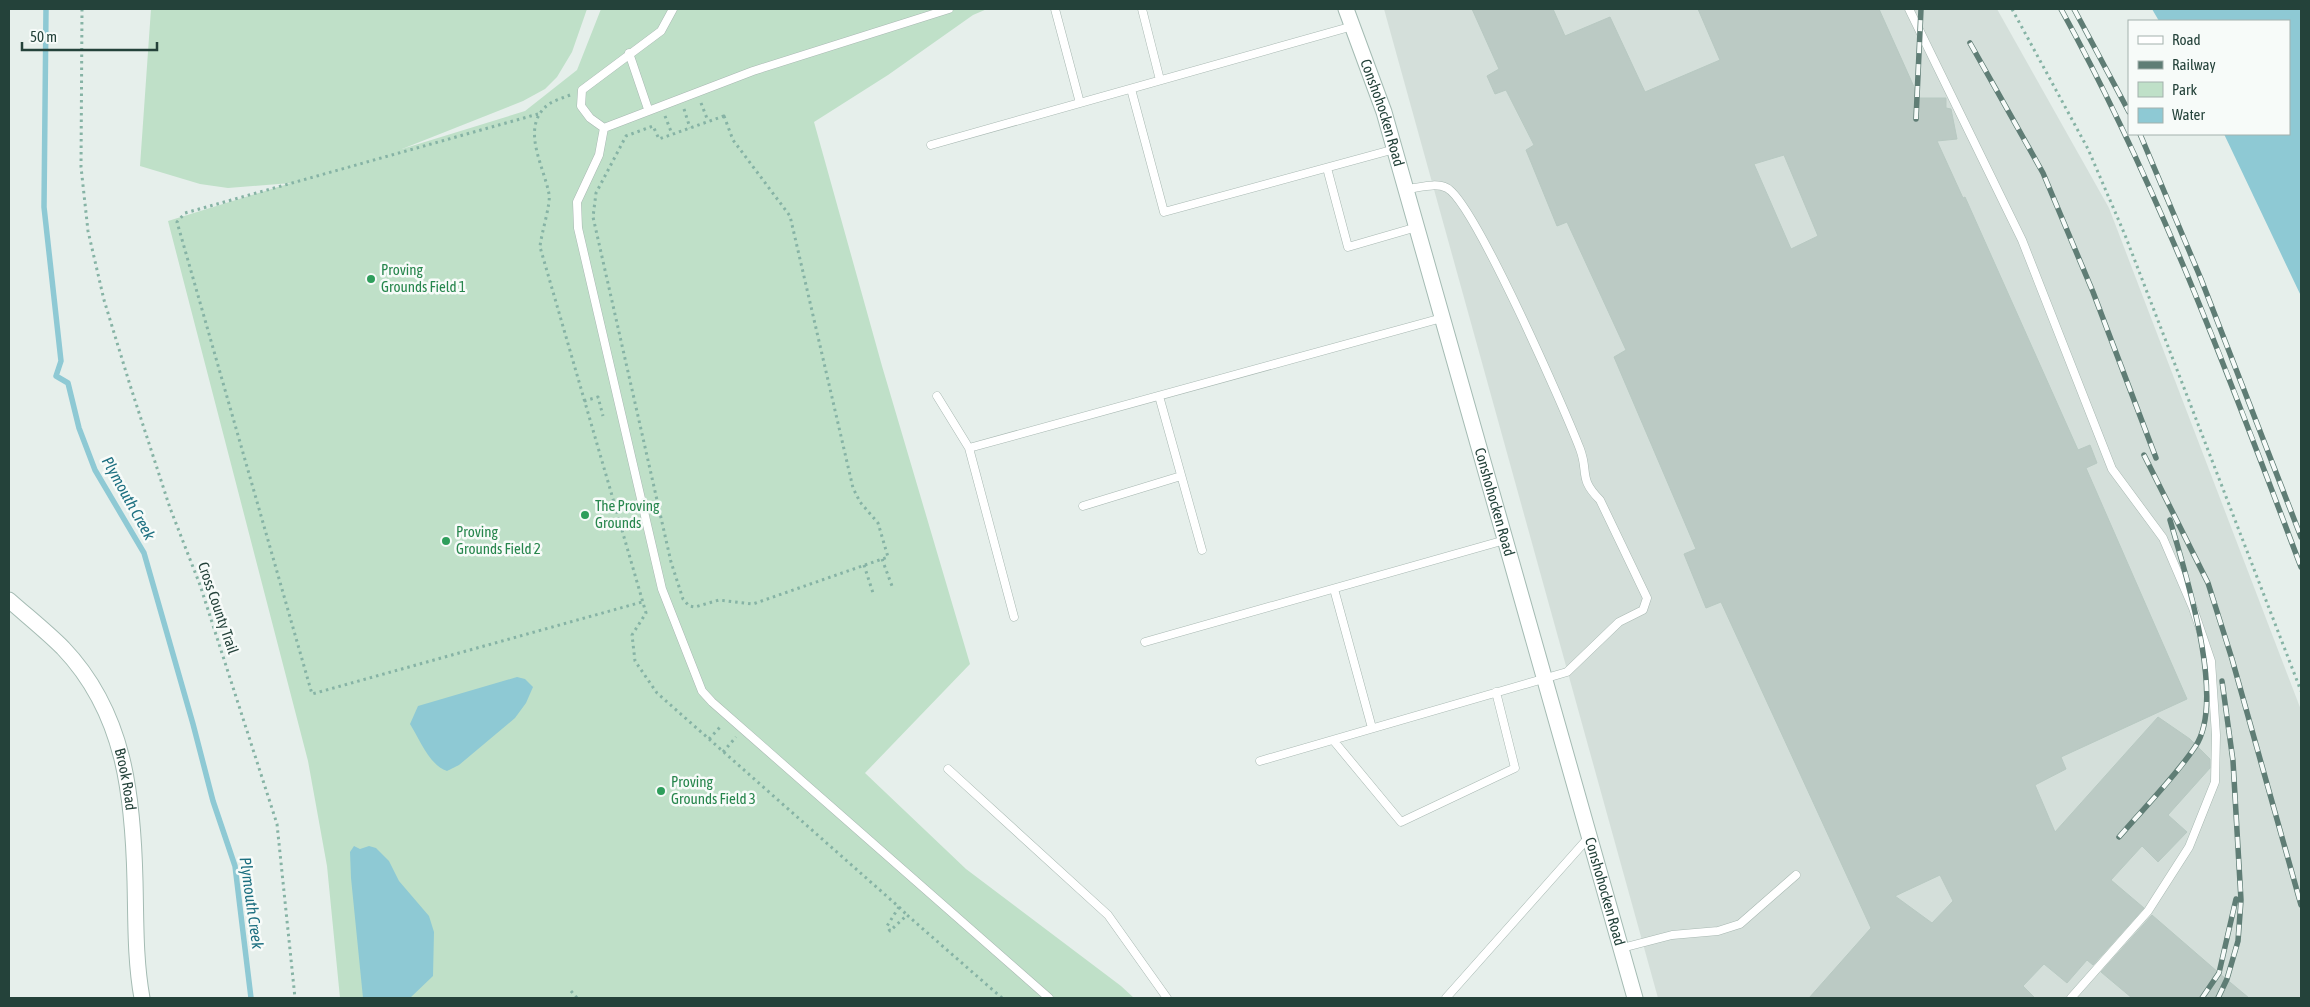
<svg xmlns="http://www.w3.org/2000/svg" width="2310" height="1007" font-family="'Asap Condensed',sans-serif">
<style>
.built{fill:#d4dfda}
.green{fill:#bfe0c8}
.water{fill:#8ec9d4}
.lines{fill:none;stroke-linecap:round;stroke-linejoin:round}
.stream{stroke:#8ec9d4;stroke-width:5.5}
.building{fill:#bbcac4;stroke:#b8c9c2;fill-rule:evenodd}
.lane-casing{stroke:#a8b8b2;stroke-width:9}
.secondary-casing{stroke:#a4bbb3;stroke-width:17}
.path{stroke:#86b3a5;stroke-width:3;stroke-dasharray:2.5 4;stroke-linecap:butt}
.lane{stroke:#fff;stroke-width:8}
.secondary{stroke:#fff;stroke-width:15}
.rail-casing{stroke:#5f7d75;stroke-width:5.5}
.rail{stroke:#f7fbf9;stroke-width:4;stroke-dasharray:11;stroke-linecap:butt}
.leisure-dot{fill:#2e9e5b;stroke:#f7fbf9;stroke-width:2}
.labels{text-anchor:middle;stroke-width:5;stroke-linejoin:round;paint-order:stroke}
.street-label{font-size:15px;fill:#24423a;stroke:#f7fbf9}
.leisure-label{font-size:15px;fill:#27864d;stroke:#f7fbf9;text-anchor:start}
.water-label{font-size:16px;font-style:italic;fill:#1c6f80;stroke:#f7fbf9}
</style>
<rect width="100%" height="100%" fill="#e6efeb"/>
<path class="built" d="M1384 9H1997L2109 208 2301 710V998H1658Z"/>
<path class="green" d="M151 9H587L572 52 557 77 545 89 523 101 402 149 525 111 577 70 601 9H987L973 15 888 75 814 122 882 366 970 664 865 773 966 869 1121 986 1134 998H340L327 866 308 761 168 221 291 183 228 188 200 184 140 166Z"/>
<path class="water" d="M2152 9H2301V296L2224 134H2289V21H2159Z
M517 677 525 679 533 687 526 703 515 718 459 765 447 771C429 765 419 738 410 724L418 706Z
M354 846 360 849 369 846 376 848 389 861 399 881 429 916 434 932 433 976 410 998H363L351 878 350 852Z"/>
<g class="lines">
<path class="stream" d="M46 9 44 207 61 361 56 376 68 383 79 428 95 470 144 553 193 724 213 801 235 866 251 998"/>
</g>
<path class="building" d="M1472 9H1553L1565 36 1610 17 1645 92 1720 60 1698 9H1879L1919 98H1946V108L1951 109 1957 139 1937 141 1963 198 1965 197 2078 450 2090 445 2097 463 2086 468 2187 699 2061 757 2066 769 2035 785 2055 832 2158 717 2190 739 2210 759V768L2168 815 2187 832 2158 862 2142 846 2111 880 2144 908 2093 965 2087 960 2067 983 2044 964 2023 986 2035 998H1809L1871 928 1721 602 1706 608 1684 554 1696 549 1614 357 1626 350 1567 222 1557 226 1526 150 1534 145 1506 90 1495 94 1487 76 1499 69ZM1784 155 1818 236 1791 249 1754 164ZM1940 875 1953 901 1932 923 1895 896Z
M2152 915 2219 973 2249 998H2132L2101 972Z"/>
<g class="lines">
<defs>
<path id="lane" d="M673 9 661 31 582 90 581 106 590 118 604 128 753 71 949 9
M1055 9 1080 103
M1142 9 1160 80
M1909 9 2022 240 2112 469 2163 538 2193 608 2211 661 2216 735 2215 782 2189 847 2148 911 2071 998
M629 53 648 109
M1131 89 1164 212 1395 149
M604 128 599 155 577 202 578 228 662 589 702 691 712 702 1049 998
M931 145 1353 26
M1327 168 1348 247 1417 227
M937 396 969 448
M1159 396 1202 550
M1083 506 1181 476
M1334 589 1372 728
M1014 617 969 448 1442 318
M1145 642 1505 540
M1333 740 1401 822 1515 768 1496 692
M1260 761 1567 672 1619 622 1643 610 1647 598 1600 500C1578 478 1589 473 1580 449 1565 410 1474 202 1447 188 1435 182 1419 188 1406 189
M948 769 1108 915 1167 998
M1622 948 1672 935 1718 931 1740 924 1796 875
M1446 998 1589 837"/>
<g id="secondary">
<path id="s1" d="M1346 9 1384 112 1635 998"/>
<path id="s2" d="M9 600C27 616 46 631 63 648 125 713 133 796 135 881 136 919 135 960 142 998"/>
</g>
</defs>
<use href="#lane" class="lane-casing"/>
<use href="#secondary" class="secondary-casing"/>
<path class="path" d="M82 9 81 167 88 231 104 300 130 385 170 508 200 585 277 824 295 998
M2012 9 2088 149 2125 235 2301 691
M570 95C563 98 555 100 549 104 519 126 544 166 549 194 551 204 541 234 540 247L646 613 632 635 635 661 657 693 899 907 887 926 890 931 907 915 1002 998
M701 103 708 121
M684 109 690 128
M538 114 185 213 177 222 312 694 642 602
M665 116 672 134
M724 116 733 140 790 216 853 488 860 502 878 523 888 557 753 604 719 600 695 607 689 606 683 599 671 562 593 217 596 193 626 136 653 126 659 139Z
M584 401 598 397 603 416
M882 559 892 586
M864 565 873 593
M709 739 722 725
M723 752 736 737
M899 907 907 915
M571 991 577 998"/>
<use href="#lane" class="lane"/>
<use href="#secondary" class="secondary"/>
<defs>
<path id="rail" d="M2061 9C2159 187 2229 377 2301 567
M2074 9 2129 112
M1970 43 2043 173 2093 292 2156 458
M1916 119 1921 9
M2140 134 2201 279 2301 537
M2144 455 2208 583 2232 659 2301 905
M2119 837C2143 809 2175 777 2195 747 2227 701 2185 572 2170 520
M2202 998 2219 973 2236 899
M2218 998 2227 979 2238 941 2241 900 2233 761 2222 681"/>
</defs>
<use href="#rail" class="rail-casing"/>
<use href="#rail" class="rail"/>
</g>
<g class="leisure-dot">
<circle cx="371" cy="279" r="5"/>
<circle cx="585" cy="515" r="5"/>
<circle cx="446" cy="541" r="5"/>
<circle cx="661" cy="791" r="5"/>
</g>
<g class="labels">
<g class="street-label">
<text dy="5" stroke="none"><textPath href="#s1" startOffset="110">Conshohocken Road</textPath></text>
<text dy="5" stroke="none"><textPath href="#s1" startOffset="515">Conshohocken Road</textPath></text>
<text transform="translate(218 608) rotate(71)" y="5">Cross County Trail</text>
<text dy="5" stroke="none"><textPath href="#s2" startOffset="220">Brook Road</textPath></text>
<text dy="5" stroke="none"><textPath href="#s1" startOffset="920">Conshohocken Road</textPath></text>
</g>
<g class="leisure-label">
<text x="381" y="275">Proving<tspan x="381" dy="17">Grounds Field 1</tspan></text>
<text x="595" y="511">The Proving<tspan x="595" dy="17">Grounds</tspan></text>
<text x="456" y="537">Proving<tspan x="456" dy="17">Grounds Field 2</tspan></text>
<text x="671" y="787">Proving<tspan x="671" dy="17">Grounds Field 3</tspan></text>
</g>
<g class="water-label">
<text transform="translate(129 498) rotate(61)" y="6">Plymouth Creek</text>
<text transform="translate(252 903) rotate(82)" y="6">Plymouth Creek</text>
</g>
</g>
<rect width="2310" height="1007" fill="none" stroke="#24423a" stroke-width="20"/>
<rect x="2128" y="20" width="162" height="115" fill="#f7fbf9" stroke="#a3b1ad"/>
<rect x="2138" y="36" width="25" height="8" fill="#ffffff" stroke="#a3b1ad"/>
<text x="2172" y="45" font-size="15" fill="#24423a">Road</text>
<rect x="2138" y="61" width="25" height="8" fill="#5f7d75" stroke="#a3b1ad"/>
<text x="2172" y="70" font-size="15" fill="#24423a">Railway</text>
<rect x="2138" y="82" width="25" height="15" fill="#bfe0c8" stroke="#a3b1ad"/>
<text x="2172" y="95" font-size="15" fill="#24423a">Park</text>
<rect x="2138" y="108" width="25" height="15" fill="#8ec9d4" stroke="#a3b1ad"/>
<text x="2172" y="120" font-size="15" fill="#24423a">Water</text>
<path d="M22 42v8h135v-8" fill="none" stroke="#24423a" stroke-width="2.5"/>
<text x="30" y="42" font-size="15" fill="#24423a" stroke="#f7fbf9" stroke-width="4" paint-order="stroke">50 m</text>
</svg>
